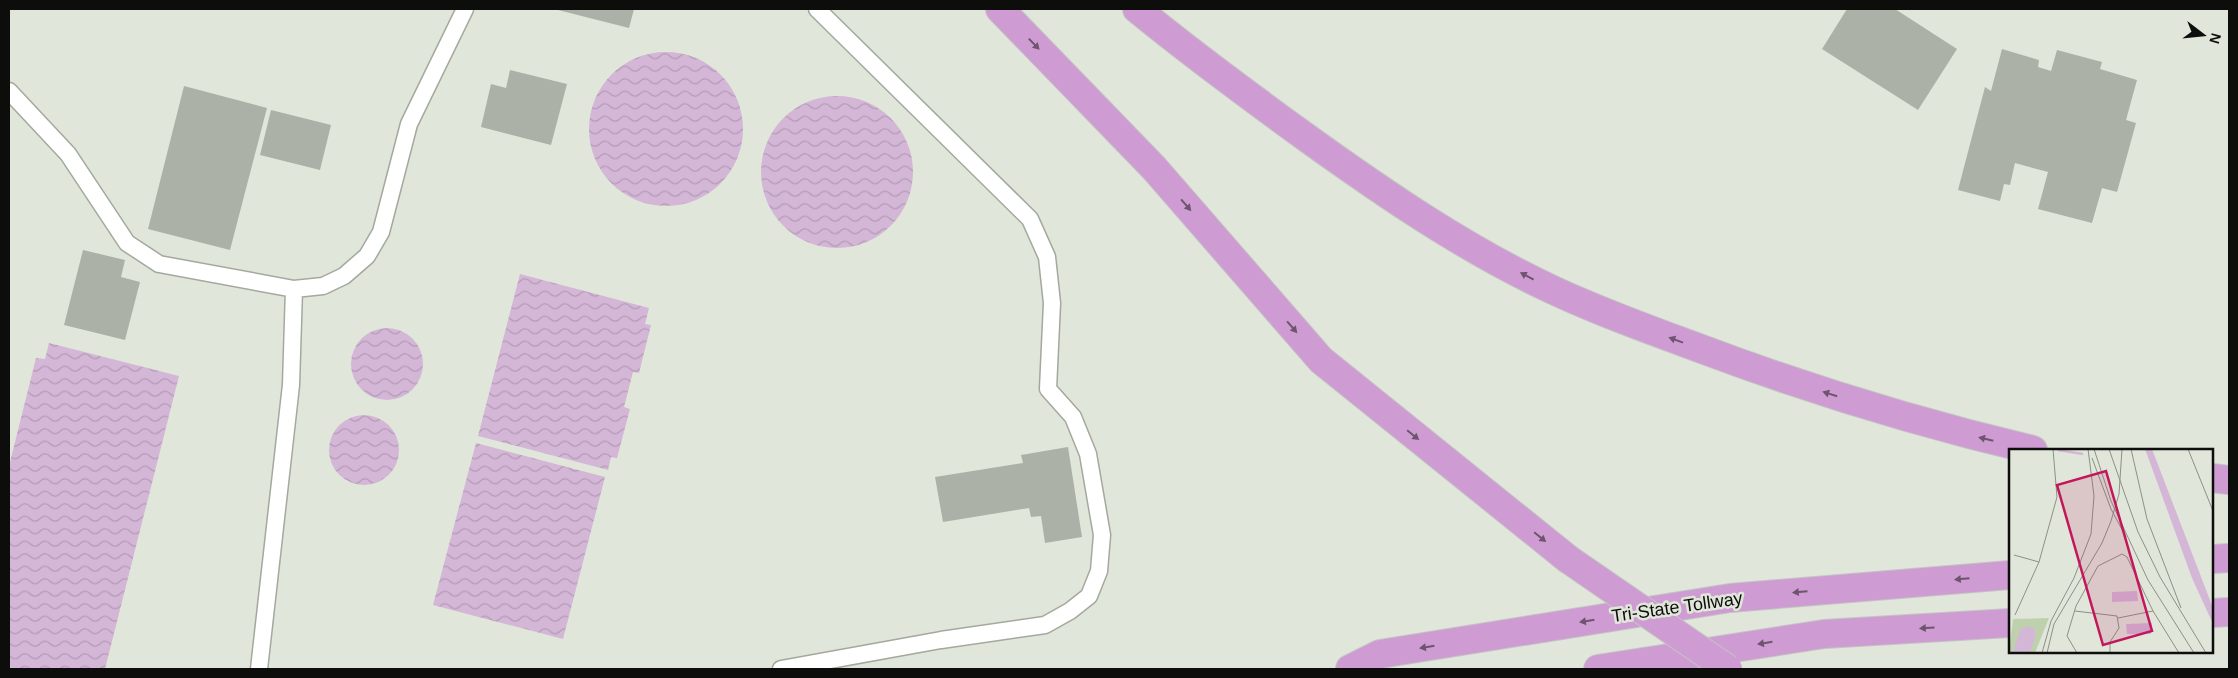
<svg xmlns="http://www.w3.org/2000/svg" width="2238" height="678" font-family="Helvetica,sans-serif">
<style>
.water{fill:url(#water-waves)}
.building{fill:#abb1a6}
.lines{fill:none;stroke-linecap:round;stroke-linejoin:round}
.lane-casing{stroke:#a3a99d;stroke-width:19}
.highway-casing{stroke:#c5c5c4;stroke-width:30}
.lane{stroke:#fff;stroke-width:16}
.highway{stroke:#ce9bd3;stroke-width:28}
.highway-bridge-casing{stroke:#c5c5c4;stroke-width:30;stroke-linecap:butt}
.highway-bridge{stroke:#ce9bd3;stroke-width:28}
.oneway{fill:#6e546f}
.labels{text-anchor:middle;stroke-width:5;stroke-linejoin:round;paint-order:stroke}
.street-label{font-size:18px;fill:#0d0e0b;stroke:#e0e6da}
.inset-river{fill:none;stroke:#d4b6d7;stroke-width:2.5}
.inset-road{fill:none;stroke:#8c9087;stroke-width:1}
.view{fill:#c2185b;fill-opacity:0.15;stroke:#c2185b;stroke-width:2.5}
.inset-edge{fill:none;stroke:#0d0e0b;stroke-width:2.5}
</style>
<defs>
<pattern id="water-waves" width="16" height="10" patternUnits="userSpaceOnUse" patternTransform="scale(1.25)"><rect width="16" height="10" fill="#d4b6d7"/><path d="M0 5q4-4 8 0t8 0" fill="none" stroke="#b59bb7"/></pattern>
</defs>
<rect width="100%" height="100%" fill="#e0e6da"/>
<path class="water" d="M589 129a77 77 0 1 1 154 0a77 77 0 1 1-154 0Z
M761 172a76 76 0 1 1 152 0a76 76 0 1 1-152 0Z
M520 274 649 308 645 324 651 325 639 373 633 372 624 407 630 409 617 458 611 457 608 470 478 436Z
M351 364a36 36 0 1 1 72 0a36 36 0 1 1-72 0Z
M49 343 179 376 105 669H9V466L36 358 45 359Z
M329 450a35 35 0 1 1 70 0a35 35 0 1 1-70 0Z
M476 443 605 477 563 639 433 605Z"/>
<path class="building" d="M554 9H634L629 28Z
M1847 9H1895L1957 49 1918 110 1822 49Z
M2002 49 2039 60 2038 67 2051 71 2057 50 2102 62 2100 69 2137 80 2126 120 2136 123 2117 192 2102 188 2092 223 2038 209 2048 172 2015 163 2010 185 2004 184 2000 201 1958 190 1985 87 1991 91Z
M510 70 567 84 551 145 481 127 491 84 506 88Z
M184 86 267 108 230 250 148 229Z
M271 110 331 125 320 170 260 155Z
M83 250 125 260 121 277 140 282 125 340 64 325Z
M1068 447 1082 537 1045 543 1041 516 1031 517 1029 508 943 522 935 477 1023 463 1021 455Z"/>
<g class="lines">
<defs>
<path id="lane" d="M9 91 68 154 127 243 159 264 294 289 323 286 344 276 367 256 381 232 409 124 465 9
M259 669 291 385 294 289
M781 669 941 640 1045 625 1070 611 1089 596 1099 571 1102 535 1088 454 1073 417 1048 389 1052 303 1047 257 1030 219 817 9"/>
<path id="highway" d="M1000 9 1154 168 1321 360 1568 559
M1137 9C1192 54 1249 96 1307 138 1385 194 1465 249 1553 290 1600 312 1650 330 1699 348 1808 389 1919 423 2033 450
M2212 478 2229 480
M2212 559 2229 558
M2212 613 2229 612
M1350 669 1380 654 1730 598 2010 575
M1598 669 1824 634 2010 623"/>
</defs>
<use href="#lane" class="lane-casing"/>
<use href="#highway" class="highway-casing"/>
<use href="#lane" class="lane"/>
<use href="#highway" class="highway"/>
<defs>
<path id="highway-bridge" d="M1568 559 1728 669"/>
</defs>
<use href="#highway-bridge" class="highway-bridge-casing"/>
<use href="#highway-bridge" class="highway-bridge"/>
</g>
<defs><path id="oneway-solid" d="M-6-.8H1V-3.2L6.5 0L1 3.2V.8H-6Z" transform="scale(1.25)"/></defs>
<g class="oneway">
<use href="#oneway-solid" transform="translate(1034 44) rotate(46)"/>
<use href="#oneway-solid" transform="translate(1186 205) rotate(49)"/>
<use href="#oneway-solid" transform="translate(1527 276) rotate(-152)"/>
<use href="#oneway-solid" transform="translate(1292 327) rotate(49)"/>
<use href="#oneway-solid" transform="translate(1676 340) rotate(-160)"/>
<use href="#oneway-solid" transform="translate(1830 394) rotate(-162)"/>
<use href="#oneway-solid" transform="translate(1413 435) rotate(39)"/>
<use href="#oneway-solid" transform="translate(1986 439) rotate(-167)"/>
<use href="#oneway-solid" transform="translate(1540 537) rotate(39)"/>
<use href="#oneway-solid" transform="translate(1962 579) rotate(175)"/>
<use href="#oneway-solid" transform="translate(1800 592) rotate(175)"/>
<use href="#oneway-solid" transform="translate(1587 621) rotate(171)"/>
<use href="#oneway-solid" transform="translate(1927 628) rotate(177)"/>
<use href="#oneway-solid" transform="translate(1765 643) rotate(171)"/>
<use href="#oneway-solid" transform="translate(1427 647) rotate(171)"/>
</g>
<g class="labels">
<g class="street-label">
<text transform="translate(1677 607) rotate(-8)" y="6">Tri-State Tollway</text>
</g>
</g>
<g transform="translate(2009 449)">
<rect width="204" height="204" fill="#e0e6da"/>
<path d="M40 169 26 204H0L4 170Z" fill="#bfd1ac"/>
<path d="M136 0H143L204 159V175L183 129ZM128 142 129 152 103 153V143ZM143 174 142 185H118L117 175ZM18 177 25 180 27 185 21 204H4L11 181Z" fill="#d4b6d7"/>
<path class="inset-river" d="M49 1 74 5"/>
<path class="inset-road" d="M85 0 102 52 139 131 185 204M100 0 129 83 151 128 197 204M122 0 138 70 172 159M179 0 204 62M83 9 102 60 117 88M5 106 30 113M66 162 108 167 110 179 101 193V204M6 166 30 113 48 48 44 0M109 169 144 162M33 204 42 172 65 129 82 85 85 47 79 0M38 204 45 175 93 94 102 72 110 45 113 0M68 204 58 187 67 157 89 117 113 105 118 108 144 162 170 204"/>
<path class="view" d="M97 22 143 182 94 196 48 36Z"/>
<rect width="204" height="204" class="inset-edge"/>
</g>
<rect width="2238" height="678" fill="none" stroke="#0d0e0b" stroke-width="20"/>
<g transform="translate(2203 35) rotate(106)" stroke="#e0e6da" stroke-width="4" paint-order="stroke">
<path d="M0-4L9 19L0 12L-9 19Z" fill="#0d0e0b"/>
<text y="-8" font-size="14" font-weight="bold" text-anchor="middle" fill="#0d0e0b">N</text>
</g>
</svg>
